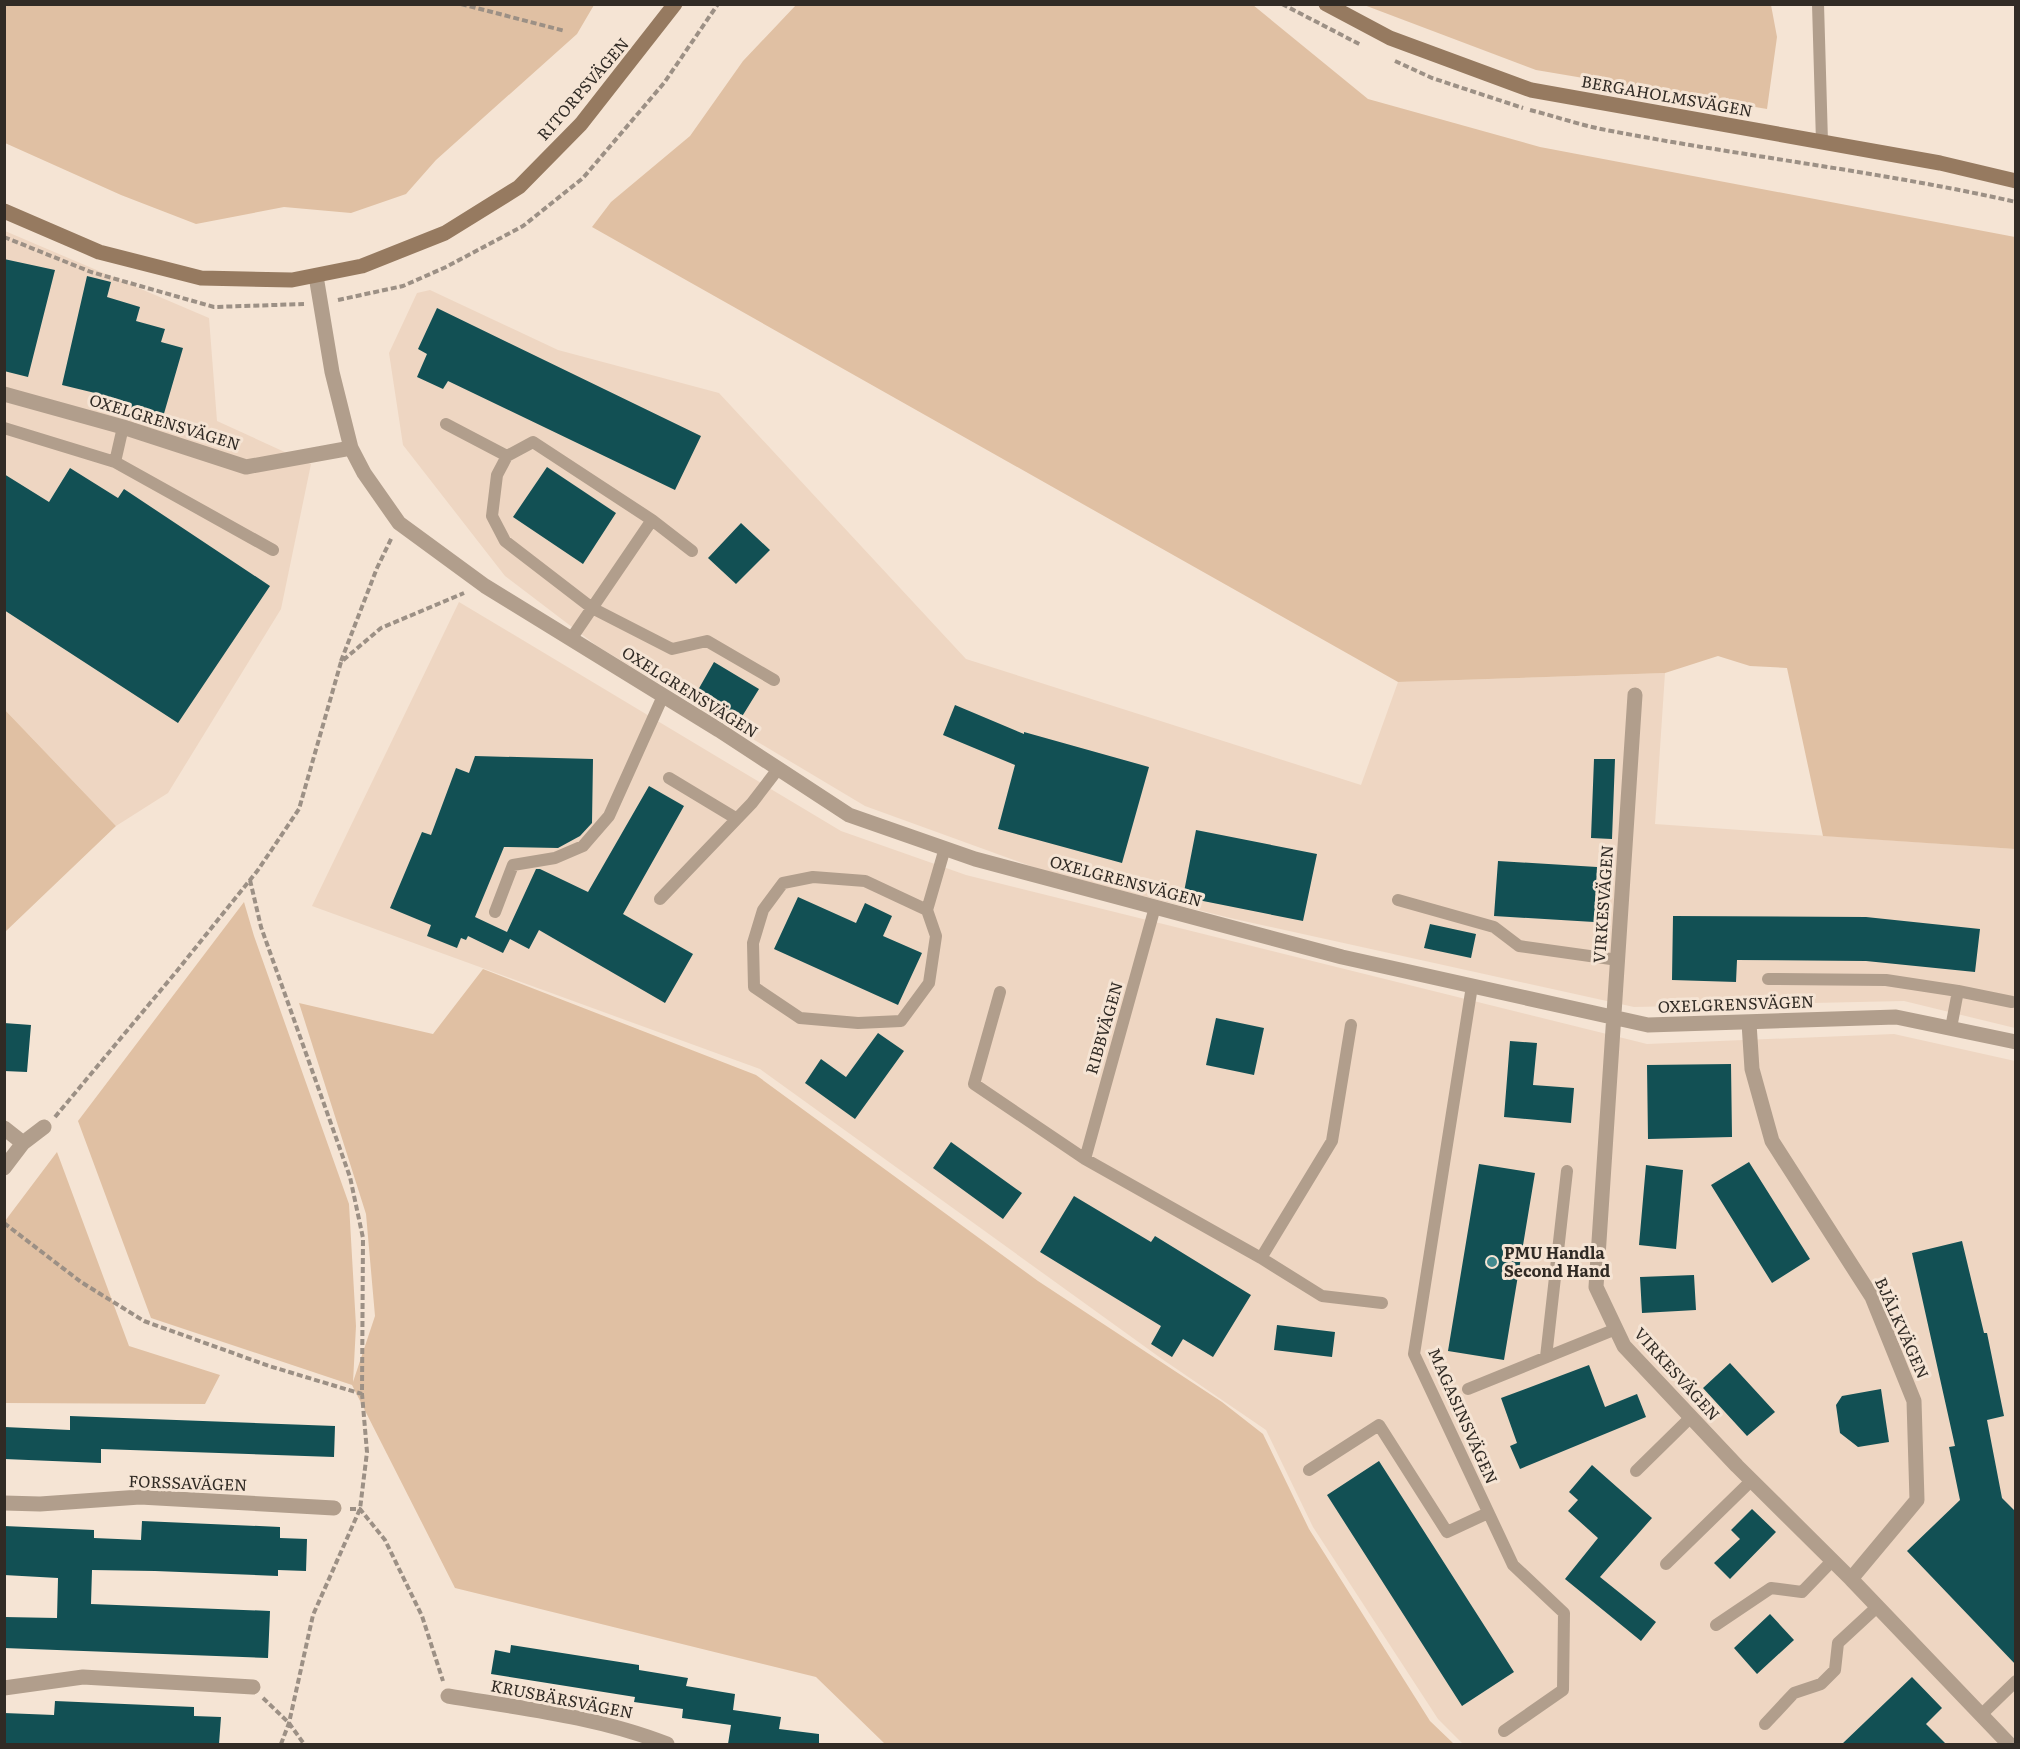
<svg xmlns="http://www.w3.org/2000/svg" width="2020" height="1749" font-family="Literata,serif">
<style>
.built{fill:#eed6c2}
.green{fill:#e0c0a3}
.building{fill:#125054}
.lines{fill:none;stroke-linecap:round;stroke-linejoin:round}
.path{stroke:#9c9085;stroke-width:4;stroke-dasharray:6 3;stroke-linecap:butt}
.lane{stroke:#b19e8c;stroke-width:12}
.street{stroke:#b19e8c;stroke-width:15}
.secondary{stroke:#967a60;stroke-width:15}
.poi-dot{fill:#428a8f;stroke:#f5e4d4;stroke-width:2}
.labels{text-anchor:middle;stroke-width:6;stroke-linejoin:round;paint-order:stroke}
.street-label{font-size:16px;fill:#312b25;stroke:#f5e4d4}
.poi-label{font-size:16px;font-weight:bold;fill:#312b25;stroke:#f5e4d4;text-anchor:start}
</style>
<rect width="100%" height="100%" fill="#f5e4d4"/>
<path class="built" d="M5 231 209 318 217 421 311 464 281 609 168 793 116 826 5 710Z
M430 290 558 350 719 393 966 659 1361 785 1398 682 1665 673 1655 824 2015 849V1028L1904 1001 1634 1007 1230 918 1044 871 865 806 597 646 505 576 403 445 389 353 417 293Z
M459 602 841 831 966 875 1647 1044 1894 1034 2015 1061V1744H1463L1438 1719 1313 1527 1266 1430 1162 1359 760 1069 312 906Z"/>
<path class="green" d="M5 4H594V5L577 34 436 160 406 194 351 213 284 207 196 224 121 195 5 143Z
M1253 5 1368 99 1540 147 2015 237V849L1823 836 1787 668 1750 666 1718 656 1665 673 1398 682 592 227 611 202 690 136 743 61 796 5Z
M1364 5H1771L1777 37 1767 109 1536 70Z
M5 710 116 826 5 932Z
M244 902 254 936 349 1204 356 1326 353 1382 375 1316 366 1214 299 1003 433 1034 483 969 756 1075 1038 1281 1222 1402 1263 1434 1309 1529 1430 1721 1454 1744H885L816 1677 455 1588 352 1385 151 1318 78 1121Z
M57 1152 129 1346 220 1375 205 1404 5 1403V1221Z"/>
<path class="building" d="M4 259 55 270 28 377 4 371Z
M87 276 111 282 107 297 140 307 136 321 165 329 161 342 183 348 163 417 93 396 95 393 62 385Z
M437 308 701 436 675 490 448 381 443 389 417 377 427 354 418 349Z
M547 467 616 513 583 564 513 517Z
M70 468 118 498 124 489 270 586 178 723 4 610V474L49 502Z
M741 523 770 550 736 584 708 558Z
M714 662 759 689 738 723 694 697Z
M955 705 1024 734V732L1149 767 1122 863 998 829 1015 765 943 735Z
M475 756 593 759 592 823 580 836 558 848 504 847 475 917 507 932 536 869H540L588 892 649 786 684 806 623 914 693 954 665 1003 539 930 529 949 510 939 503 953 468 936 466 940 461 938 457 948 427 936 431 925 390 908 422 832 431 835 456 768 469 773Z
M1594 759H1615L1612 839 1591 838Z
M1196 830 1317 854 1303 921 1183 897Z
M1498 861 1597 867 1594 922 1494 916Z
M798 897 856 923 865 903 892 916 883 936 922 953 898 1005 774 949Z
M1673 916 1866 917 1980 929 1975 972 1866 961 1737 960 1736 982 1672 980Z
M1430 924 1476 934 1471 958 1424 948Z
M1216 1018 1264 1028 1254 1075 1206 1065Z
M4 1023 31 1025 27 1072 4 1071Z
M878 1033 904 1051 855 1119 805 1083 821 1059 846 1077Z
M1510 1041 1537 1043 1533 1085 1574 1088 1571 1123 1504 1117Z
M1731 1064 1732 1137 1648 1139 1647 1065Z
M951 1142 1022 1193 1003 1219 933 1168Z
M1749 1162 1810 1259 1772 1283 1711 1185Z
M1479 1164 1535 1173 1504 1360 1448 1351Z
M1646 1165 1683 1170 1676 1249 1639 1245Z
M1074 1196 1151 1242 1155 1236 1251 1295 1213 1357 1183 1339 1172 1357 1151 1344 1161 1326 1040 1252Z
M1962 1241 1984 1333H1987L2004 1416 1987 1420 2002 1498 2016 1512V1665L1907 1551 1960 1500 1949 1447 1955 1446 1912 1253Z
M1694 1275 1696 1310 1642 1313 1640 1277Z
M1277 1325 1335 1332 1332 1357 1274 1350Z
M1730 1363 1775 1412 1747 1436 1703 1388Z
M1589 1365 1605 1407 1637 1394 1646 1417 1520 1469 1510 1446 1517 1443 1501 1398Z
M1881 1389 1889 1442 1858 1447 1840 1433 1836 1405 1842 1396Z
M70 1416 335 1426 334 1457 101 1449V1463L4 1459V1427L70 1430Z
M1379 1461 1514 1672 1462 1706 1327 1495Z
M1592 1465 1652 1518 1600 1577 1656 1622 1641 1641 1565 1579 1598 1538 1568 1511 1578 1500 1569 1492Z
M1752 1509 1776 1532 1730 1579 1714 1563 1740 1539 1731 1530Z
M142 1521 280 1527V1538L307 1539 306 1571 278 1570V1576L155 1571 92 1570 91 1604 270 1611 268 1658 4 1648V1617L57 1618 58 1578 4 1575V1526L94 1530V1538L141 1540Z
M1770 1614 1794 1640 1757 1674 1734 1648Z
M511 1645 639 1665V1670L688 1678 686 1686 735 1694 733 1710 781 1717 779 1729 819 1734V1744H728L731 1725 682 1718 683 1709 634 1702 635 1697 491 1674 495 1650 510 1653Z
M1912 1677 1942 1708 1926 1724 1946 1744H1842Z
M55 1701 194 1707V1716L221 1717 219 1744H4V1713L54 1715Z"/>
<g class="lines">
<path class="path" d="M461 4 565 31
M1282 4 1361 45
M1395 61 1432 78 1523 108
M1530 110C1554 116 1577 124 1601 129 1739 156 1879 171 2016 202
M4 237 91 272 214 307 304 304
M338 300 403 286 446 267 523 226 583 178 664 83 718 4
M341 661 377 568 392 537
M250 880 261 927 350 1177 363 1238 362 1394 367 1452 360 1509 313 1615 289 1723 281 1744
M55 1117 176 972 258 870 299 809 341 662 381 628 464 593
M4 1223 81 1282 144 1321 269 1366 362 1394
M350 1509H360L385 1540 422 1616 443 1681
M263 1698 289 1723 304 1744"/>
<path class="lane" d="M1818 4 1822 142
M446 424 507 456 497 475 492 516 505 541 592 608 672 649 707 641 774 680
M123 427 115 462 273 550
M4 428 115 462
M507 456 533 442 652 520
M571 639 652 520 692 551
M669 778 737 819
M660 899 752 803 778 769
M1398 900 1494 927 1519 946 1618 960
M927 910 936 936 929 983 901 1021 858 1023 800 1018 754 987 753 943 763 910 783 883 813 877 865 881 927 910 945 848
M495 912 513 865 555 858 583 846 609 816 663 696
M1768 979 1886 980 1958 991
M1472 986 1414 1354 1513 1565 1564 1613 1563 1690 1504 1731
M1000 992 974 1084 1085 1159 1261 1258 1332 1141 1351 1025
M1951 1028 1958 991 2012 1002
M1085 1159 1155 907
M1261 1258 1322 1296 1382 1303
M1546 1357 1567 1171
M1468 1389 1616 1329
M1309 1470 1379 1425 1447 1532 1488 1513
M1636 1471 1691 1417
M1666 1564 1751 1481
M1716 1625 1771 1588 1802 1592 1832 1561
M1981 1715 2016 1681
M1765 1724 1794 1693 1821 1684 1835 1670 1838 1643 1877 1607"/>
<path class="street" d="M316 276 332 372 351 448 364 473 399 523 485 586 719 730 849 815 975 859 1342 957 1648 1025 1896 1017 2016 1042
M4 394 123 427 246 467 351 448
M1635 695 1596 1287 1624 1346 1737 1466 1851 1579 2009 1744
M1749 1023 1752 1069 1772 1141 1872 1297 1914 1401 1917 1500 1851 1579
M4 1128 23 1143
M4 1168 23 1143 44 1127
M4 1503 40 1504 140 1497 334 1508
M4 1688 83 1677 253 1687
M448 1696C520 1708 599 1717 667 1744"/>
<path class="secondary" d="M1326 4 1390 38 1531 90 1940 163 2016 181
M4 211 99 252 201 278 292 280 362 266 445 233 519 187 581 124 675 4"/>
</g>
<circle class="poi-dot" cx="1492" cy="1262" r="6"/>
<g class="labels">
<g class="street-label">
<text transform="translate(583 89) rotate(-49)" y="6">RITORPSVÄGEN</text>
<text transform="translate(1667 96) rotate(10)" y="6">BERGAHOLMSVÄGEN</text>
<text transform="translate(165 422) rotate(17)" y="6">OXELGRENSVÄGEN</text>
<text transform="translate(690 692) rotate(32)" y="6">OXELGRENSVÄGEN</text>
<text transform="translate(1126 881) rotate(15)" y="6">OXELGRENSVÄGEN</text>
<text transform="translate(1603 904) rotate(-86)" y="6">VIRKESVÄGEN</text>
<text transform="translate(1736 1004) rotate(-2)" y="6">OXELGRENSVÄGEN</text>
<text transform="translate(1104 1028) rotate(-74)" y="6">RIBBVÄGEN</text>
<text transform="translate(1902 1328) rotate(66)" y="6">BJÄLKVÄGEN</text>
<text transform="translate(1677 1374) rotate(48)" y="6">VIRKESVÄGEN</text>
<text transform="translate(1463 1416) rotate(66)" y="6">MAGASINSVÄGEN</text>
<text transform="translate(188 1483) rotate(2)" y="6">FORSSAVÄGEN</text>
<text transform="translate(562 1699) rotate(11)" y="6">KRUSBÄRSVÄGEN</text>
</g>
<g class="poi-label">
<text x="1504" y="1259">PMU Handla<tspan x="1504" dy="18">Second Hand</tspan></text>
</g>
</g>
<rect width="2020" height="1749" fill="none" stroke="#312b25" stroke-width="12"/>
</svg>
